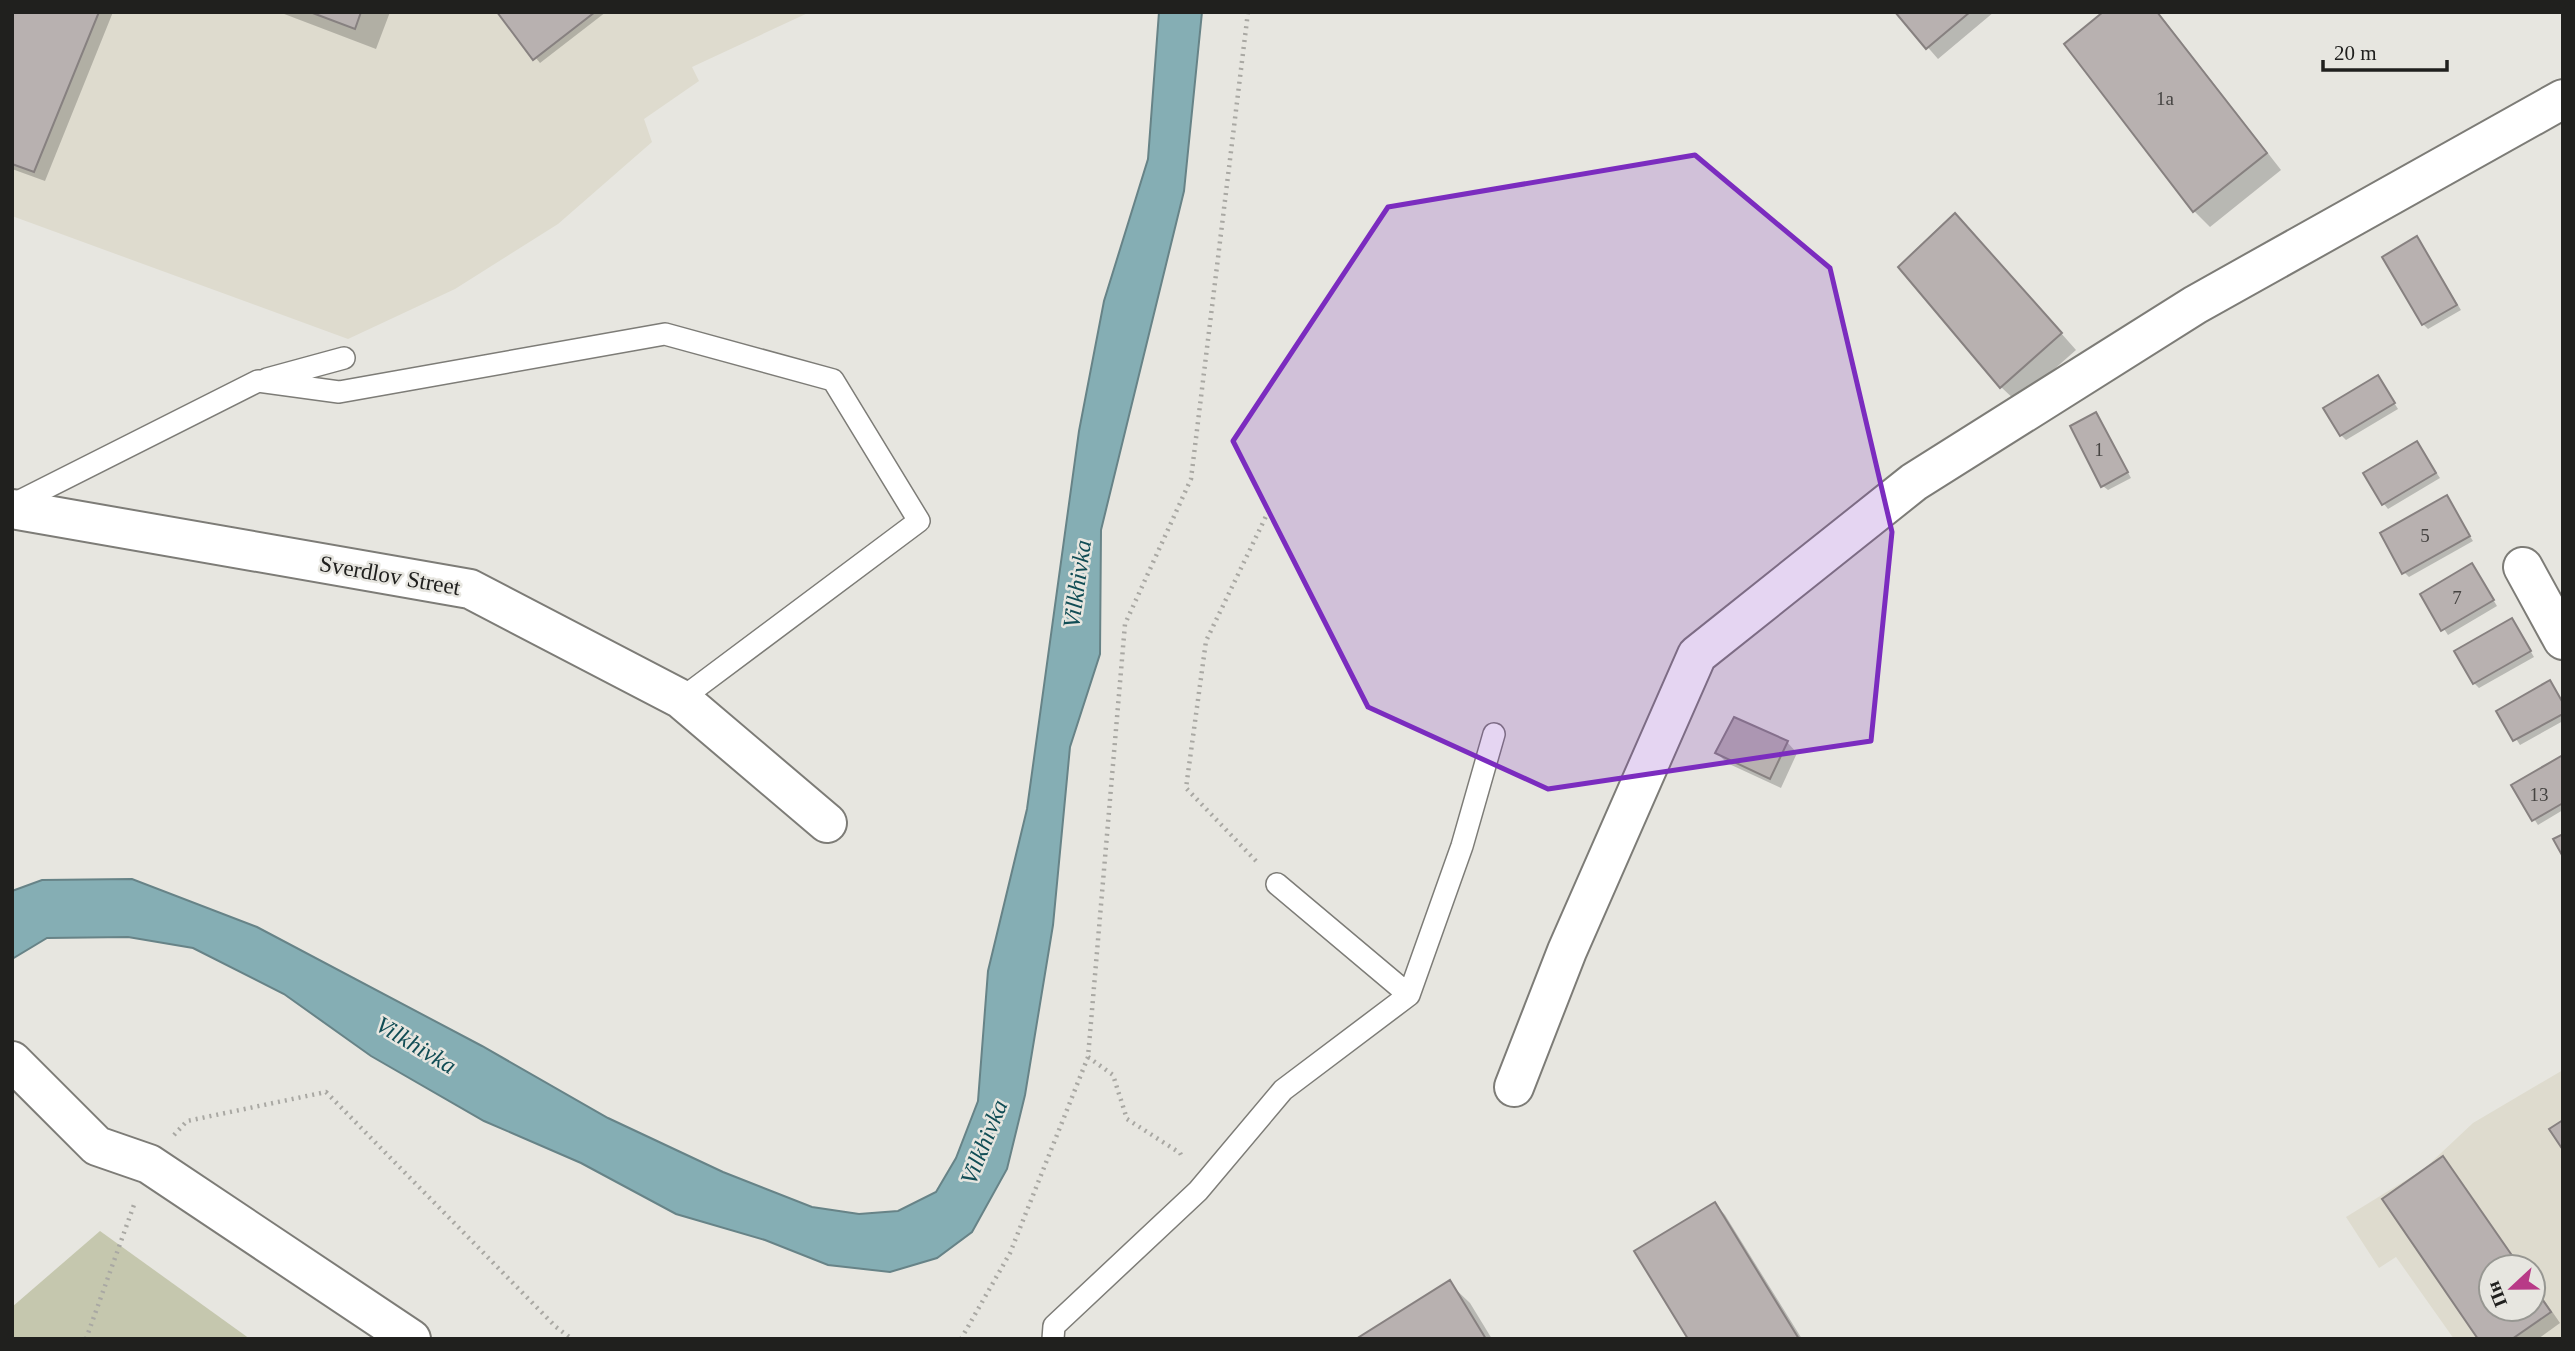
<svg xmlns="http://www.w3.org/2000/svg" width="2575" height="1351" font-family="'Times New Roman',serif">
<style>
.built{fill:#dedbce;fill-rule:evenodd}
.green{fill:#c5c7ae}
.water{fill:#85aeb4;stroke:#678387;stroke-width:2}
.shadow{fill:#0003}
.building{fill:#b8b1b0;stroke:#878180;stroke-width:2}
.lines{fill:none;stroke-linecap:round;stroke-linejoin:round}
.lane-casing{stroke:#7d7c77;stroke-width:24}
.street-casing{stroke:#7d7c77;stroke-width:42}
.path{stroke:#a9a8a3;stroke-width:4.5;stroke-dasharray:2 5;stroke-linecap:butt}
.lane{stroke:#fff;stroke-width:21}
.street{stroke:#fff;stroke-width:38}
.marked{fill:#7b2cbf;fill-opacity:0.2;stroke:#7b2cbf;stroke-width:5;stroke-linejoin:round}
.labels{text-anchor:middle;stroke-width:5;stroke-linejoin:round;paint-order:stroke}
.number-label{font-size:19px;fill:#464442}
.street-label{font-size:23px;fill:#20201e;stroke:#e7e6e0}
.water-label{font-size:24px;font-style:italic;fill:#114d55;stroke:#e7e6e0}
</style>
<rect width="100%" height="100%" fill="#e7e6e0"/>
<path class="built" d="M12 12H810L692 67 699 81 644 119 652 142 558 224 455 289 348 339 12 216Z
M2563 1070V1339H2454L2396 1257 2379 1268 2346 1217 2424 1169 2473 1123ZM2491 1267H2533V1309H2491Z"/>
<path class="green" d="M100 1231 250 1339H12V1307Z"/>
<path class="water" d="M1159 12H1202L1184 191 1101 530 1100 654 1070 747 1053 925 1025 1095 1007 1169 972 1232 937 1258 890 1272 828 1265 765 1240 676 1214 581 1163 484 1121 371 1056 284 994 193 948 128 937 47 938 12 959V891L42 880 132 879 257 927 482 1046 608 1118 723 1172 812 1207 859 1214 898 1211 936 1192 956 1158 978 1101 988 971 1027 809 1079 431 1104 301 1148 159Z"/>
<path class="shadow" d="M12 12H113L45 181 12 169Z
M279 12H390L376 49Z
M499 12H606L540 63Z
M1897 12H1994L1938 59Z
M2106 12H2158L2281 170 2210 227 2194 211Z
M1971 231 2076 350 2017 402 2001 387Z
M2417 238 2461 310 2428 329 2423 324Z
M2378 377 2398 409 2346 440 2341 435Z
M2096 414 2131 478 2108 490 2103 486Z
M2417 444 2440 478 2388 509 2384 504Z
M2446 498 2473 541 2409 577 2404 572Z
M2472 565 2497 606 2448 635 2422 595Z
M2512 620 2534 657 2479 688 2474 683Z
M2550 682 2563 701V721L2520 745 2498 711Z
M1787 742 1797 753 1781 788 1727 763 1717 753Z
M2563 757V810L2538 825 2513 786Z
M2443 1159 2521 1267H2491V1309H2533V1284L2560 1323 2538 1339H2480Z
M1715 1204 1725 1215 1802 1339H1690Z
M1449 1283 1470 1303 1492 1339H1359Z"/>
<path class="building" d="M12 12H99L34 172 12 164Z
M310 12H361L355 29Z
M497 12H595L533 60Z
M1895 12H1970L1926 49Z
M2103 12H2157L2267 153 2193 212 2064 44Z
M1955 213 2062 333 2000 388 1898 267Z
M2417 236 2457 305 2422 325 2382 257Z
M2378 375 2395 403 2340 436 2323 408Z
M2096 412 2128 472 2101 487 2070 426Z
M2417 441 2436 473 2382 505 2363 473Z
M2447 495 2470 536 2402 574 2380 533Z
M2472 563 2494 600 2441 631 2420 594Z
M2512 618 2531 651 2473 684 2454 651Z
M2550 680 2563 703V714L2513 741 2496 711Z
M1734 717 1788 741 1770 779 1715 753Z
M2563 755V803L2532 821 2511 785Z
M2563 834V857L2553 839Z
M2563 1120V1150L2549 1129Z
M2443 1156 2520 1267H2491V1309H2533V1286L2551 1312 2512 1339H2478L2382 1199Z
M1715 1202 1799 1339H1688L1634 1251Z
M1450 1280 1486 1339H1356Z"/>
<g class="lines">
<defs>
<path id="lane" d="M267 379 344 358
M12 505 258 381 339 392 665 334 833 380 919 521 681 699
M1409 995 1462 846 1494 734
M1053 1339 1054 1326 1198 1191 1283 1090 1409 995 1277 884"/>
<path id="street" d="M12 509 470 589 681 699 827 823
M2523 567 2563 640
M12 1061 97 1146 149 1164 411 1339
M1514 1087 1567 951 1697 655 1914 482 2195 305 2563 99"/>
</defs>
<use href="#lane" class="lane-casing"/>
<use href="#street" class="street-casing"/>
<path class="path" d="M1256 861 1186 788 1206 641 1269 510
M1088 1057 1113 1075 1127 1119 1180 1153 1183 1159
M174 1135 187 1121 326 1092 556 1327 572 1339
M86 1339 135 1202
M961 1339 1010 1253 1088 1057 1125 624 1191 479 1248 12"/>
<use href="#lane" class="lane"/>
<use href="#street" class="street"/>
</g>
<path class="marked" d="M1695 155 1830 268 1892 532 1871 741 1548 789 1368 707 1233 441 1388 207Z"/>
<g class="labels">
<g class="number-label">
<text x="2165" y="105">1а</text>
<text x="2099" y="456">1</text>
<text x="2425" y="542">5</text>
<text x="2457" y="604">7</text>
<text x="2539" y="801">13</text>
</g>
<g class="street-label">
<text transform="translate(390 575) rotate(10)" y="8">Sverdlov Street</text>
</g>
<g class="water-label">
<text transform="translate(1077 584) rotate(-82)" y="8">Vilkhivka</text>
<text transform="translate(416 1045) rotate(31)" y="8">Vilkhivka</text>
<text transform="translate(984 1142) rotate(-68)" y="8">Vilkhivka</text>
</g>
</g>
<rect width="2575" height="1351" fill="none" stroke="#20201e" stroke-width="28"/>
<g transform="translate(2512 1288) rotate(248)"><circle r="33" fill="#e7e6e0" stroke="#979792" stroke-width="2"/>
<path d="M0-5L12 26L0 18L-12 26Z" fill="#b83a87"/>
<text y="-10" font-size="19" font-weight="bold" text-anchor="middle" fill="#20201e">Пн</text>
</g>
<path d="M2323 60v10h124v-10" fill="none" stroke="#20201e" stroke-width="3.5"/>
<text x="2334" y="60" font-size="21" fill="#20201e" stroke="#e7e6e0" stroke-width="5" paint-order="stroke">20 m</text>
</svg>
